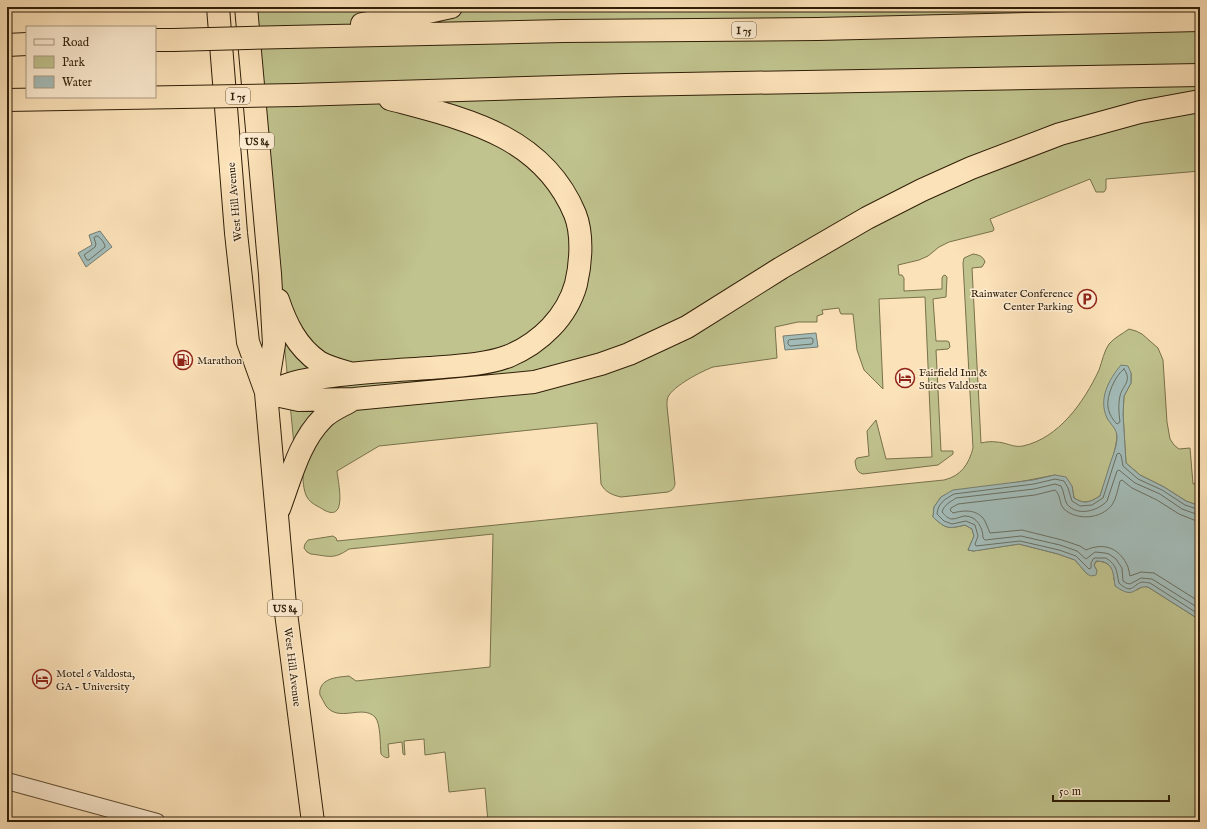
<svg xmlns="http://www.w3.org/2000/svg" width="1207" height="829" font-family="'IM FELL English',serif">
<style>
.green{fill:#c0c38e;stroke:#78714b}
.water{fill:#a3bcb9;stroke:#757d72}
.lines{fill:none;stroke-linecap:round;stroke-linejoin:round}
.shore{stroke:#6a6e60;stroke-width:1}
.minor-casing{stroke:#635034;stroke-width:18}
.highway-casing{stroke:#301f08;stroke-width:24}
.minor{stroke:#fdecd2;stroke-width:16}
.highway{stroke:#fce2b9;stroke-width:22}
.highway-bridge-casing{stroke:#301f08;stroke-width:24;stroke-linecap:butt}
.highway-bridge{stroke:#fce2b9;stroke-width:22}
.labels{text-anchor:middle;stroke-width:3;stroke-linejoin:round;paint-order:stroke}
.shield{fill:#fdecd2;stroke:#6e5c45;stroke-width:1}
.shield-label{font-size:10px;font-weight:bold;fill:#301f08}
.street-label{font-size:11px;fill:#301f08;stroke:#fdecd2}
.poi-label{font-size:11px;fill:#301f08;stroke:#fdecd2;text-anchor:start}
</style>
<rect width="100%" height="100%" fill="#fce2b9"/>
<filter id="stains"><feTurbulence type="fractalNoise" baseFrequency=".005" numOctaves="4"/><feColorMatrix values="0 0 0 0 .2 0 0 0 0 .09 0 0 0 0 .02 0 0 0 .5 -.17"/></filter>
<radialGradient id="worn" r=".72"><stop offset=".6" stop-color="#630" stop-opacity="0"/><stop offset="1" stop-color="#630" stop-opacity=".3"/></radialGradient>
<path class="green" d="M254 7H1200V171L1106 179V189L1104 192H1096L1090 179 990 219 994 229 993 231 949 242 939 247 928 256 919 260 898 265 899 275H902L904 278V291L942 289V278L943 276 945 275 947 277 946 297 933 299 936 341H947L949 342 950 347 948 349 936 350 941 451H953V454L938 465 863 474C856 472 856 467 855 461L857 458 869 456 867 431 876 420 886 459 932 457 925 297 879 299 883 389 864 370 857 350 853 314H841L840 312 839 308 822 310 823 314 817 316V322H798L775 327 777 358 713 367C702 371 673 386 668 397 667 399 667 403 667 406L675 484C674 488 673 490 668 492L621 497C612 495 605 492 601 484L597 423 379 446 337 471C338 482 348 523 324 510 318 506 311 504 307 497 304 492 303 483 303 476 303 473 304 470 304 467 303 460 297 451 294 445L269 185Z
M973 254C979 255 983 256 985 262L982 267 972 268 981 443C986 442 991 441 996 442 1006 442 1013 448 1023 446 1059 438 1084 402 1099 370 1102 362 1104 351 1109 344 1114 338 1122 334 1129 329L1136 331 1142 334 1158 348 1163 360 1167 422 1170 439 1174 445 1179 449 1190 448 1193 484 1200 483V506L1186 501 1164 487 1140 475 1126 463 1123 414 1124 396 1131 383V373L1108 419C1110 422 1114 426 1116 429 1121 441 1104 483 1100 496 1090 502 1085 505 1074 498L1072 486 1055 475 941 497 934 507 933 517C946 529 948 529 965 525L972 529 974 536 968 550 973 551 1019 544 1058 554 1075 560 1087 574 1097 571 1094 565 1097 561C1110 562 1114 568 1114 580L1137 590 1143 586 1148 587 1200 620V822H488L485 788 449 792 445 752 425 755 424 739 404 741 405 755 403 754 402 742 388 744 389 757C386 759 383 756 381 754 380 745 381 724 375 717 362 704 339 723 326 706 324 702 322 699 320 695 319 690 321 685 325 682 332 677 341 677 349 676L356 681 490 667 493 534 349 549C333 560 329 556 311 554L307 552 304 548 305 544 308 540 333 536 336 538 337 541 944 480C961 476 969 464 973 448L963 263 964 258Z"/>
<path class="water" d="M100 231 112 247 86 267 78 253 92 245 89 235Z
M816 333 818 347 785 350 783 336Z
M1121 365 1128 366 1131 373V383L1124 396 1123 414 1126 463 1140 475 1164 487 1186 501 1200 506V620L1148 587C1133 585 1136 601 1115 586 1113 573 1114 561 1096 561L1094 565 1097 571 1096 575 1091 576 1087 574 1075 560 1058 554 1019 544 974 551 968 550 974 536 972 529 965 525C948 529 946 529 933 517L934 507 941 497 953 490 1033 480 1055 475 1066 477 1072 486 1074 498C1085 505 1090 502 1100 496 1103 485 1107 475 1110 464 1113 455 1117 446 1117 437 1117 429 1111 425 1107 418 1098 399 1109 379 1121 365Z"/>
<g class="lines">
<path class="shore" d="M97 236C100 237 105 243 105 247L89 260H87L84 255 95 247 96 244 94 238Z
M811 338 813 339V342L812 344 790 346 788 344V341L789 340Z
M1124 369C1133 381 1122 386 1120 396 1118 404 1119 414 1120 422L1117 424C1113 420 1109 414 1108 407 1106 397 1115 375 1124 369Z
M1200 510 1185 505 1162 490 1138 479 1123 466 1121 455 1119 453 1117 454 1103 498 1092 505 1080 506 1072 501 1068 488 1064 481 1055 479 1034 484 954 494C945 499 938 503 937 514L944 521 952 524 966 521 975 525 978 536 975 544 976 546 1020 541 1059 550 1076 556 1089 569 1091 568V563L1094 558H1106C1118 566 1116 571 1119 583 1133 596 1133 583 1143 582 1144 582 1149 583 1150 583L1200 615
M1200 515 1196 514 1182 509 1160 494 1135 483 1119 470 1117 471 1107 501C1098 511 1077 517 1067 504 1064 499 1064 491 1061 486L1055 484 1034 489 956 498C950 502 944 505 942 512 945 515 948 519 952 519 957 519 961 516 965 516 977 516 983 528 983 538L985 540 1021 536 1060 545 1077 551 1086 559 1095 552 1105 553 1109 554 1116 559 1122 568 1123 581 1126 583 1130 584 1141 578 1152 579 1200 609
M1200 521 1194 520 1179 514 1157 500 1132 488 1122 480 1120 481C1118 489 1116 499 1112 505 1101 519 1077 521 1064 509 1059 504 1061 495 1055 490L1035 495 958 504 951 508 950 510 953 513C964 510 978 509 985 521 987 525 988 529 990 533L1022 530 1062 540 1080 546 1086 550C1104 542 1120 548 1128 567 1129 570 1129 573 1130 576L1141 572 1154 573 1200 602"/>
<defs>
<path id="minor" d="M7 781 157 822"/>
<path id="highway" d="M218 7 236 233 248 342 266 392
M246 7 270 274 274 344 266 393 285 605 313 822
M362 24 419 14 451 7
M287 37 563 31 818 29 1200 20
M155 40H173
M7 45 27 44
M296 95 626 85 1200 75
M7 100 181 97
M278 300C286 324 297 347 319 362 328 367 339 370 349 373
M266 393 299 400 354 399 534 382 601 364 629 354 687 327 781 268 867 218 922 190 971 168 1060 134 1140 112 1200 101
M266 393C277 389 289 383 300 381 342 373 386 371 429 368 455 366 486 365 509 356 540 343 567 317 576 284 581 263 583 234 575 214 542 135 465 119 390 99
M279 509C291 477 299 442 323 418 331 410 342 406 352 400"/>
</defs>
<use href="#minor" class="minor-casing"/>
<use href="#highway" class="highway-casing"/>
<use href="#minor" class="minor"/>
<use href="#highway" class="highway"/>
<defs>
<path id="highway-bridge" d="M173 40 287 37
M181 97 296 95"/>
</defs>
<use href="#highway-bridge" class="highway-bridge-casing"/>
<use href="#highway-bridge" class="highway-bridge"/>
</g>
<defs>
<symbol id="parking-ring" viewBox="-11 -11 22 22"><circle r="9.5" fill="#fdecd2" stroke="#8f2418" stroke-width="1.5"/><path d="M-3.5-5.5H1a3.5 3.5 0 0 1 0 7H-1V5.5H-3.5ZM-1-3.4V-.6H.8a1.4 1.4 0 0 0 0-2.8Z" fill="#8f2418"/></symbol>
<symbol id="fuel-ring" viewBox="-11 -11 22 22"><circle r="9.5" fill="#fdecd2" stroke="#8f2418" stroke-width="1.5"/><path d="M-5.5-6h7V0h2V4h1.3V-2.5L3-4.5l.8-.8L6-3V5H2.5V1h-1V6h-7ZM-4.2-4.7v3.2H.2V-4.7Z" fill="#8f2418"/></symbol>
<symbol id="hotel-ring" viewBox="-11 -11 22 22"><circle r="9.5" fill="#fdecd2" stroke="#8f2418" stroke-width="1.5"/><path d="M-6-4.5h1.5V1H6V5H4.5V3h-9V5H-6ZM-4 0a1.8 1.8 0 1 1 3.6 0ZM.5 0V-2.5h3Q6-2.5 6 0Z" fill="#8f2418"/></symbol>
</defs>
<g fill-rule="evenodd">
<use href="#parking-ring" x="1076" y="288" width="22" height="22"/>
<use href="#fuel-ring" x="172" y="349" width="22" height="22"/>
<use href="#hotel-ring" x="894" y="367" width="22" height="22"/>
<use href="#hotel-ring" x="31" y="668" width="22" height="22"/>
</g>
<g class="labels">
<g class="shield">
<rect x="732" y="22" width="24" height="16" rx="3"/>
<rect x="226" y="88" width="24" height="16" rx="3"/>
<rect x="240" y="133" width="34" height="16" rx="3"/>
<rect x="268" y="600" width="34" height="16" rx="3"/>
</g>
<g class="shield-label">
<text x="744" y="34">I 75</text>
<text x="238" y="100">I 75</text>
<text x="257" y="145">US 84</text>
<text x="285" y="612">US 84</text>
</g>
<g class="street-label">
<text transform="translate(234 202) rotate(-95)" y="4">West Hill Avenue</text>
<text transform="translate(293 667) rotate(83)" y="4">West Hill Avenue</text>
</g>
<g class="poi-label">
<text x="1073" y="297" text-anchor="end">Rainwater Conference<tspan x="1073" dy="13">Center Parking</tspan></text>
<text x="197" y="364">Marathon</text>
<text x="919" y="376">Fairfield Inn &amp;<tspan x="919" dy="13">Suites Valdosta</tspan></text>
<text x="56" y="677">Motel 6 Valdosta,<tspan x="56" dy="13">GA - University</tspan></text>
</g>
</g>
<rect width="1207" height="829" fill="none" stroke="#fce2b9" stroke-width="24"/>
<rect x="8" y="8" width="1191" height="813" fill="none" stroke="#301f08" stroke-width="2"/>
<rect x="12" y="12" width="1183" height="805" fill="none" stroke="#301f08"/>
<rect x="26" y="26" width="130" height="72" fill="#fdecd2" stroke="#ab9a81"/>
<rect x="34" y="39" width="20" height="6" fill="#fdecd2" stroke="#ab9a81"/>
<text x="62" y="46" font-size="12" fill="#301f08">Road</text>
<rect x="34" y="56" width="20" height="12" fill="#c0c38e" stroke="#ab9a81"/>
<text x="62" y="66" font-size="12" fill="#301f08">Park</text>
<rect x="34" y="76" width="20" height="12" fill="#a3bcb9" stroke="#ab9a81"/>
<text x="62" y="86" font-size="12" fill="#301f08">Water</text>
<path d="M1053 795v6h116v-6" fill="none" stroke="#301f08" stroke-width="2"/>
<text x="1059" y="795" font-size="12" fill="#301f08" stroke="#fdecd2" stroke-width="3" paint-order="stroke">50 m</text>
<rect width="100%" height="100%" filter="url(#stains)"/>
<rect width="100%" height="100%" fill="url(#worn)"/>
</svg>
